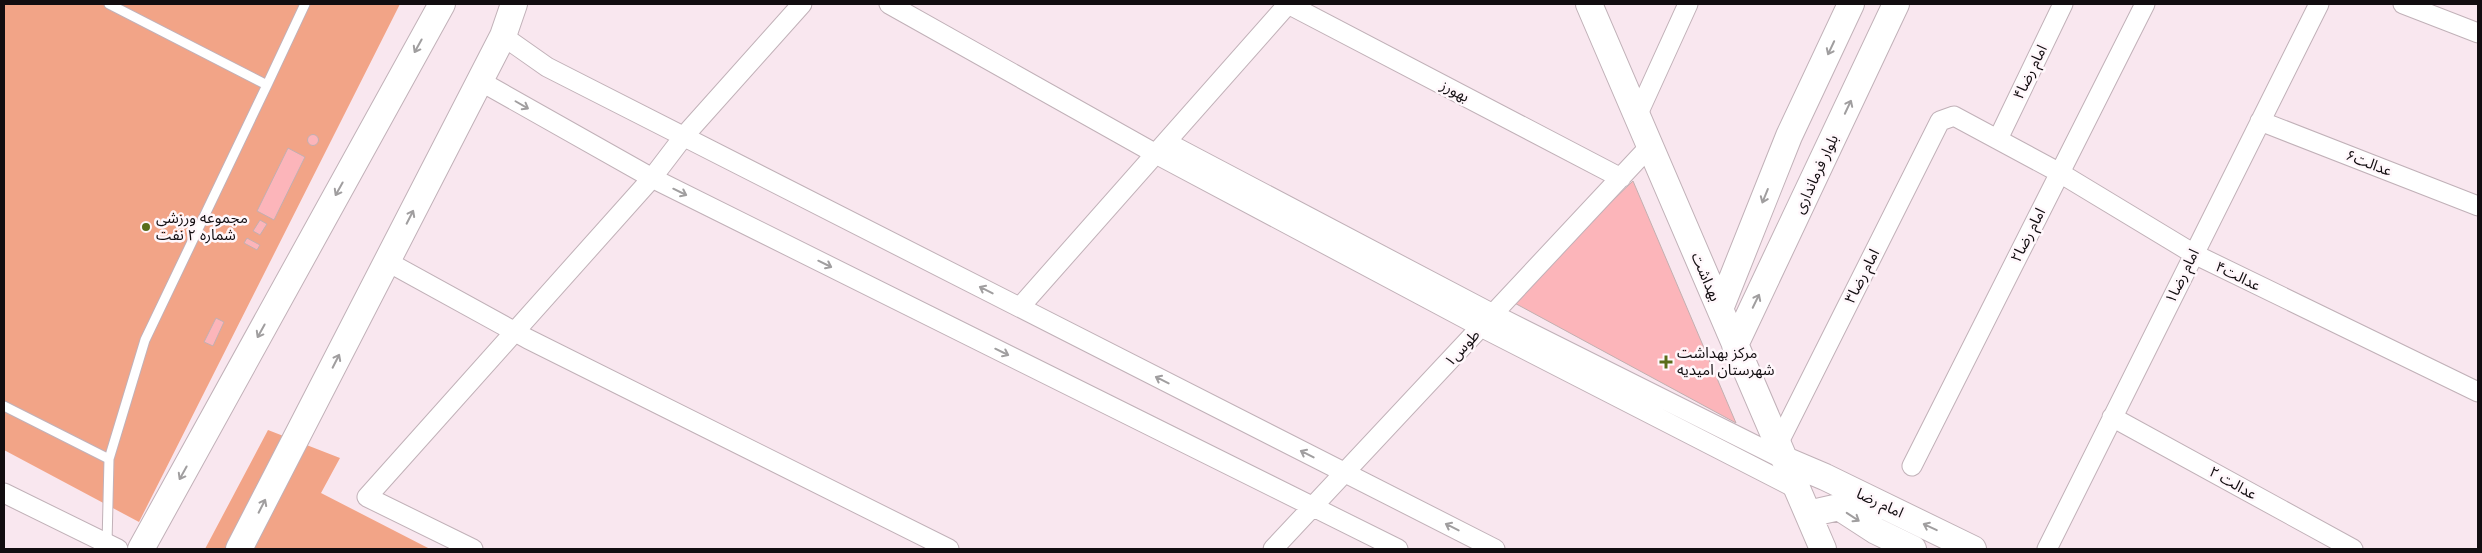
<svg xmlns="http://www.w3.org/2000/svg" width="2482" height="553" font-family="'Times New Roman','Noto Sans Arabic',serif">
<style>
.green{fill:#f2a487}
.building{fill:#fcb5ba;stroke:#c2afb0}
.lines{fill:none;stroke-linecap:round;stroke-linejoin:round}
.lane-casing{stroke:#c1b1b8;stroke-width:11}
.street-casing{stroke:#c1b1b8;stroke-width:21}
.secondary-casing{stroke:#c1b1b8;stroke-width:28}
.lane{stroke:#fff;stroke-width:9}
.street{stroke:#fff;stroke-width:19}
.secondary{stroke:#fff;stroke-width:26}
.oneway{stroke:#a09e9f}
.poi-dot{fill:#596d1a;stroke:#fff7fb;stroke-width:2}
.labels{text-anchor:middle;stroke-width:5;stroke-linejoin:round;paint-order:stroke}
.street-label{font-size:15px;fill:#120d10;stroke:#fff7fb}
.poi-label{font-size:15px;fill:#120d10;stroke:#fff7fb;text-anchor:start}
</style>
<rect width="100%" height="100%" fill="#f9e7ef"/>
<path class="green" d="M4 4H400L139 522 4 450Z
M268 430 340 458 321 493 430 549H205Z"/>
<path class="building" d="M307.5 140a5.5 5.5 0 1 1 11 0a5.5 5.5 0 1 1-11 0Z
M288 148 305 157 274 220 257 211Z
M1633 181 1736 423 1509 300Z
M260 220 267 224 260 235 253 231Z
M247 238 260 245 257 250 244 243Z
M216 318 224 322 213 346 204 342Z"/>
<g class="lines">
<defs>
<path id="lane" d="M267 85 305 4
M4 406 109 459
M107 544 109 459 145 340 267 85 109 4"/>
<path id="street" d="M889 4 1156 154 1481 327 1797 489
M1288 4 1621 178
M2403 4 2478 33
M503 36 547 67 1495 549
M480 81 652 178 1398 549
M1637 116 1688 4
M2260 121 2478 206
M1998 139 2063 4
M1166 142 1493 314 1785 460
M388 262 528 339 949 549
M1020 307 1288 4
M2112 417 2353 549
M1778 444 1940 121 1954 116 2060 173 2194 254 2478 392
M1912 466 2145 4
M4 493 118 549
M473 549 367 497 652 178 684 136 802 4
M1273 549 1650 146
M2047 549 2319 4"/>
<path id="secondary" d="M1589 4 1823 549
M1720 309 1789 136 1851 4
M1735 345 1896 4
M1785 460 1825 477 1973 549
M1808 514 1839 507 1876 531 1913 549
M141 549 442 4
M239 549 503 36 514 4"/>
</defs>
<use href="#lane" class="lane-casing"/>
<use href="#street" class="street-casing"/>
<use href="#secondary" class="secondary-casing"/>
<use href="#lane" class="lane"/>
<use href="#street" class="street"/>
<use href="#secondary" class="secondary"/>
</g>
<defs><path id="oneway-shaft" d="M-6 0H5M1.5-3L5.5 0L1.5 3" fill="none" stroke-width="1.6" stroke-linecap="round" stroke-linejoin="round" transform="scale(1.25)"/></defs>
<g class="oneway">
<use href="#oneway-shaft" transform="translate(418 46) rotate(119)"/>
<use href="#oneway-shaft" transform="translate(1831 48) rotate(115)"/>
<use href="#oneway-shaft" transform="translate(522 105) rotate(30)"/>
<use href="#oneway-shaft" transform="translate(1848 107) rotate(-65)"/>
<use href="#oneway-shaft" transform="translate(339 189) rotate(119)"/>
<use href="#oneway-shaft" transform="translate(680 192) rotate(26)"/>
<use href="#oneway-shaft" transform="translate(1765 196) rotate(112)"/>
<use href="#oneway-shaft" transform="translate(410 217) rotate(-63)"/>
<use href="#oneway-shaft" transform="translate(825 264) rotate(26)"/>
<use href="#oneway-shaft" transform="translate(986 290) rotate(-153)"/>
<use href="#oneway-shaft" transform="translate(1756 301) rotate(-64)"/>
<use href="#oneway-shaft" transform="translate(261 331) rotate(119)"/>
<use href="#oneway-shaft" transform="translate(1002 352) rotate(26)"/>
<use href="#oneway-shaft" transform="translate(336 361) rotate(-63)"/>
<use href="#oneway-shaft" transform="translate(1162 380) rotate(-153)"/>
<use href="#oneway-shaft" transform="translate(1307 454) rotate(-153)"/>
<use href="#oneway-shaft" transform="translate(183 473) rotate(119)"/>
<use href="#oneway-shaft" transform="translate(262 506) rotate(-63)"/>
<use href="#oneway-shaft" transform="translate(1853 517) rotate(33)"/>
<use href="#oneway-shaft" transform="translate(1452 527) rotate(-153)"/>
<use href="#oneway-shaft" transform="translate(1930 527) rotate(-155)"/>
</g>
<g class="poi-dot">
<circle cx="146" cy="227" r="5"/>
<path d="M1663.5 354.5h5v5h5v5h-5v5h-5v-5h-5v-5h5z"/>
</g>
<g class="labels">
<g class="street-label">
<text transform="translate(2030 72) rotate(-64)" y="5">امام رضا۴</text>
<text transform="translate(1455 91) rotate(28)" y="5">بهورز</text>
<text transform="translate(2369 163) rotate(21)" y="5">عدالت۶</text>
<text transform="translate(1816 174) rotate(-65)" y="5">بلوار فرمانداری</text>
<text transform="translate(2028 235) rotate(-63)" y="5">امام رضا۲</text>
<text transform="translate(1862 276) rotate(-63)" y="5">امام رضا۳</text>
<text transform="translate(2182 276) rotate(-64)" y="5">امام رضا۱</text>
<text transform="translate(2238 276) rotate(26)" y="5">عدالت۴</text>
<text transform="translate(1706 277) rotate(67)" y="5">بهداشت</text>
<text transform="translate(1462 348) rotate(-47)" y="5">طوس۱</text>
<text transform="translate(2233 483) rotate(29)" y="5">عدالت ۲</text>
<text transform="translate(1880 503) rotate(25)" y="5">امام رضا</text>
</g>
<g class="poi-label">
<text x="156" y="223">مجموعه ورزشی<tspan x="156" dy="17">شماره ۲ نفت</tspan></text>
<text x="1677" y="358">مرکز بهداشت<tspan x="1677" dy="17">شهرستان امیدیه</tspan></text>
</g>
</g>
<rect width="2482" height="553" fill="none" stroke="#120d10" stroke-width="10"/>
</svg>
